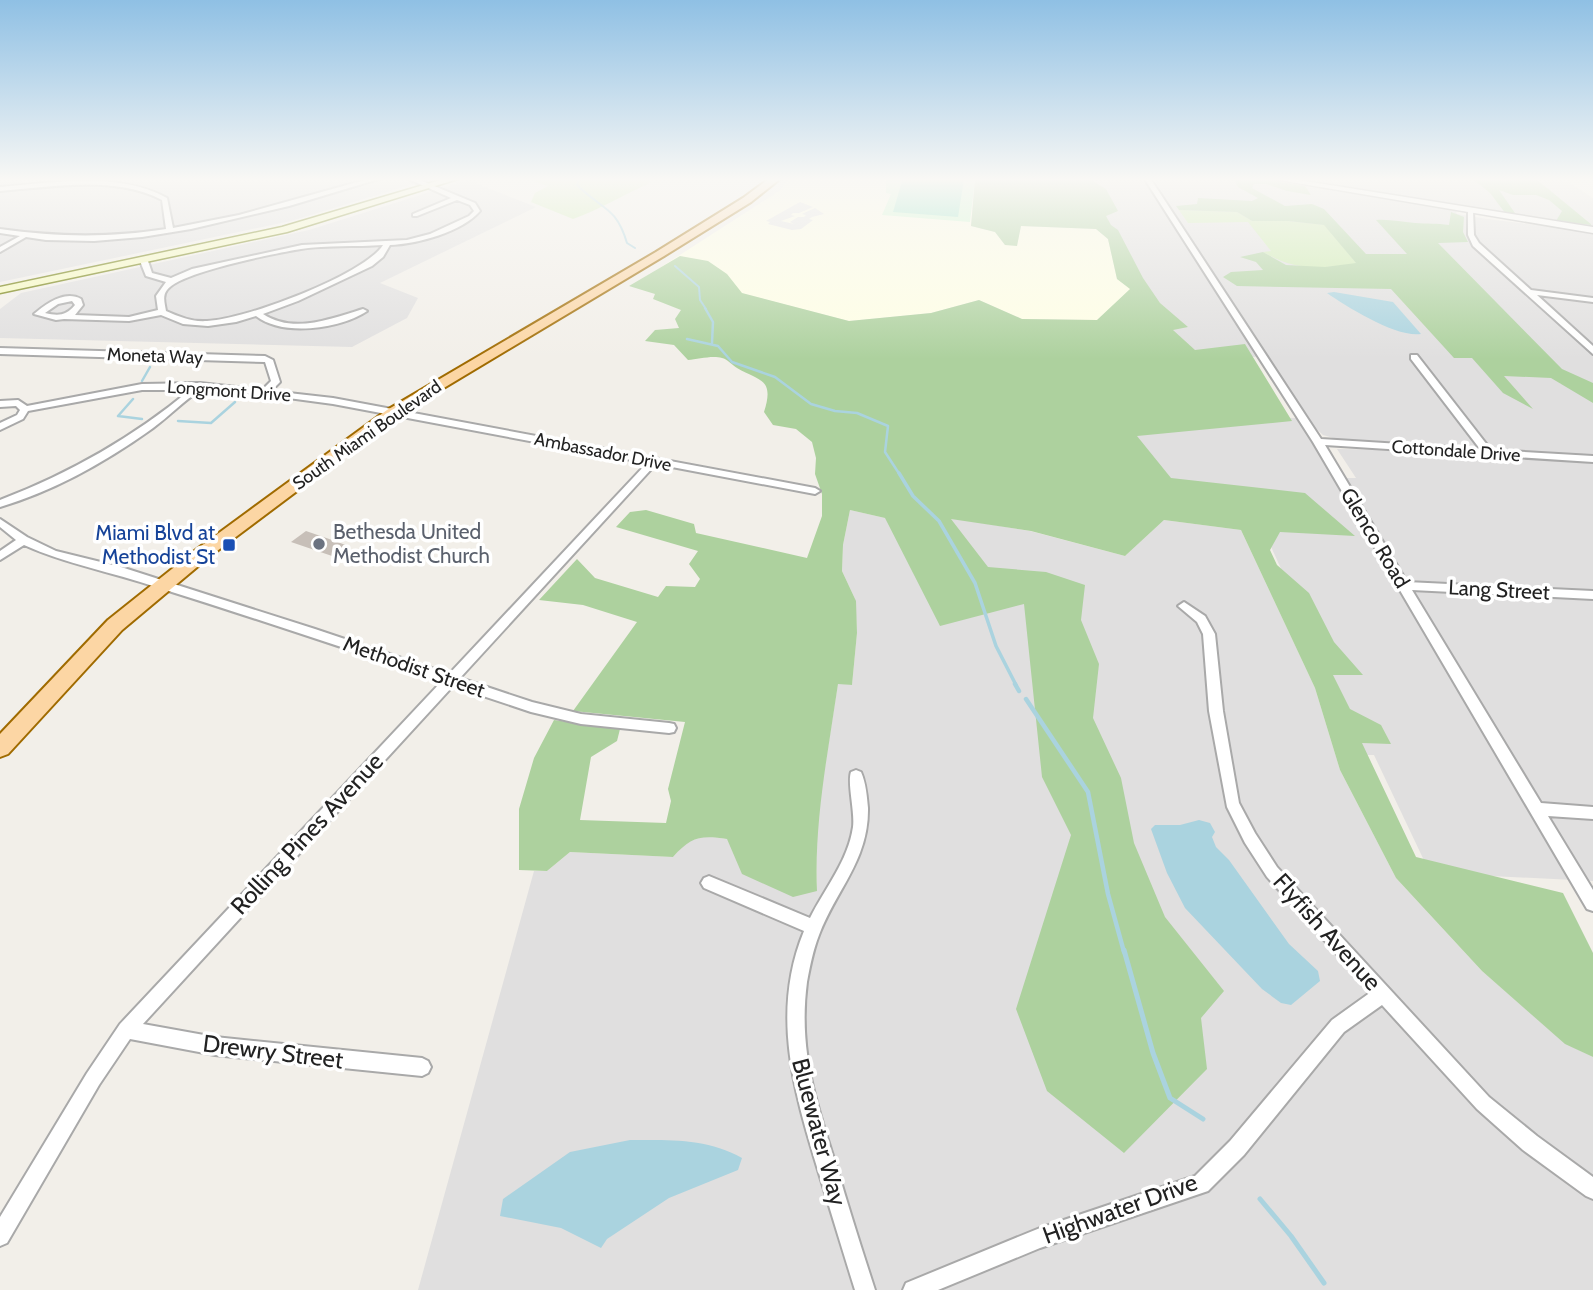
<svg xmlns="http://www.w3.org/2000/svg" width="1593" height="1290" font-family="Cabin,sans-serif">
<style>
.residential{fill:#e0dfdf;fill-rule:evenodd}
.education{fill:#ffffe5}
.grass{fill:#cdebb0}
.forest{fill:#add19e}
.park{fill:#c8facc}
.pitch{fill:#88e0be}
.parking{fill:#e2e2e2}
.water{fill:#aad3df}
.lines{fill:none;stroke-linecap:round;stroke-linejoin:round}
.stream-far4{stroke:#aad3df;stroke-width:2}
.stream-far3{stroke:#aad3df;stroke-width:2.5}
.stream-far2{stroke:#aad3df;stroke-width:3.5}
.stream-far1{stroke:#aad3df;stroke-width:4.5}
.stream{stroke:#aad3df;stroke-width:5}
.building{fill:#c7bfb8}
.minor-casing{stroke:#a9a9a9;stroke-width:4}
.tertiary-casing{stroke:#a9a9a9;stroke-width:3}
.secondary-casing{stroke:#707d05;stroke-width:3}
.primary-casing{stroke:#a06b00;stroke-width:4}
.minor{fill:#fff;fill-rule:evenodd}
.tertiary{fill:#fff;fill-rule:evenodd}
.secondary{fill:#f7fabf;fill-rule:evenodd}
.primary{fill:#fcd6a4;fill-rule:evenodd}
.worship-dot{fill:#6b7280;stroke:#fff;stroke-width:2.5}
.transit-dot{fill:#1a4fb4;stroke:#fff;stroke-width:2.5}
.labels{text-anchor:middle;stroke-width:7;stroke-linejoin:round;paint-order:stroke}
.far-street-label{font-size:18px;fill:#222;stroke:#fff}
.worship-label{font-size:21px;fill:#5b616d;stroke:#fff;text-anchor:start}
.transit-label{font-size:21px;fill:#164399;stroke:#fff;text-anchor:end}
.street-label{font-size:21px;fill:#222;stroke:#fff}
.near-street-label{font-size:24px;fill:#222;stroke:#fff}
</style>
<rect width="100%" height="100%" fill="#f2efe9"/>
<path class="residential" d="M0 178H433L291 221 0 282Z
M1075 178H1261L1456 211 1457 214 1487 219 1593 232V881L1430 873 1374 755H1366L1252 505 1144 502 1113 414 1297 418 1333 478H1356L1337 449 1404 450 1398 442 1337 439 1323 435 1311 424 1268 357 1169 356ZM1411 255 1575 384H1561L1552 376 1477 355Z
M1277 178H1562L1593 198V227Z
M468 180 536 207 380 283 418 298 407 318 352 347 0 338V309L21 293 309 230Z
M850 510 885 518H951L1030 531 1125 556 1164 520 1241 530 1315 688 1340 770 1396 878 1482 971 1565 1043 1593 1057V1290H418L534 871H547L570 852 673 857 686 842 706 836 727 839 817 891 816 845 819 805 838 683 852 685 857 633 855 599 842 571 843 545Z"/>
<path class="education" d="M791 178H975L971 226 995 232 1005 245H1017L1021 226 1096 229 1108 239 1117 279 1131 289 1097 320 1022 319 979 300 931 313 849 321 655 271 779 191Z"/>
<path class="grass" d="M524 178H652L648 184C623 195 599 210 573 219L531 202 535 193 548 186Z
M1179 210 1237 212 1252 221H1288L1325 225 1357 264C1319 268 1297 272 1263 252L1271 251 1248 222 1188 223Z"/>
<path class="forest" d="M972 178H1094L1093 181 1106 189 1118 211 1106 216 1111 225 1118 230 1143 278 1160 303 1188 327 1173 330 1195 350 1245 344 1292 421 1137 436 1171 478 1305 493 1355 536 1280 532 1270 550 1277 565 1309 593 1334 642 1363 675H1333L1350 709 1381 725 1391 744 1362 743 1416 857 1563 893 1593 953V1057L1565 1044 1482 971 1396 878 1340 770 1315 688 1241 530 1164 520 1125 556 1031 531 951 519 988 567 1046 572 1085 585 1081 620 1099 664 1093 718 1121 778 1134 843 1165 917 1224 991 1201 1018 1207 1069 1124 1153 1047 1091 1016 1009 1071 835 1042 777 1024 604 940 626 885 518 850 510 843 545 842 571 856 601 857 633 852 685 838 684C828 753 814 821 817 891L793 897 742 874 727 839C700 835 691 837 673 857L570 852 547 871 519 870V809L534 758 554 720 620 729 617 741 591 757 580 820 666 823 671 801 668 789 685 722 573 711 637 622 583 605 539 600 577 559 595 578 658 597 666 586 695 587 700 579 689 564 698 551 616 527 630 512 646 510 694 524 696 533 807 558 822 516V494L815 474 816 458 812 442 796 429 773 425 764 412C775 378 759 381 737 368 732 365 727 359 722 358 713 355 698 359 688 360L674 345 645 341 655 330 679 328 675 319 681 310 653 299 655 294 629 286 680 256 708 261 727 274 742 293 849 321 931 313 979 300 1022 319 1097 320 1130 289 1117 279 1108 239 1096 229 1021 226 1017 246 1005 245 995 232 971 226 975 179Z
M1220 178H1256L1305 186 1311 195 1287 191 1266 184H1254L1252 188 1285 206 1312 204 1324 209 1366 254H1407L1376 220C1390 219 1401 222 1415 223 1427 224 1437 223 1449 225L1451 212 1464 217 1463 232 1468 242 1438 243 1562 369 1593 383V403L1551 378 1504 376 1533 409 1503 393 1472 358H1454L1391 289 1237 286 1223 277 1231 272 1263 270 1256 262 1240 257 1263 252 1286 265 1325 267 1356 263 1324 225 1288 221H1252L1237 212 1179 210 1176 206 1197 204 1198 198 1252 201 1258 198 1238 187 1235 181Z
M1472 178H1535L1592 225 1556 221 1562 211 1549 200 1536 195H1513L1499 190 1517 216 1506 214 1490 193Z"/>
<path class="park" d="M886 178 975 179 970 222 882 215 891 194 886 193Z"/>
<path class="pitch" d="M903 178 964 179 958 217 893 212Z"/>
<path class="parking" d="M800 202 813 207 799 213H793L791 215 795 216 781 221 794 224 790 222 798 217H804L806 215 802 214 815 208 824 214 812 217 809 219 813 220 801 229 792 230 768 224 770 222 766 221Z"/>
<path class="water" d="M1334 292 1393 302 1421 334C1397 338 1347 307 1327 293Z
M1199 820 1210 823 1215 832 1212 837 1216 847 1229 860 1289 944 1318 971 1320 981 1291 1005 1281 1003 1262 989 1185 908 1167 873 1151 829 1155 825H1180Z
M630 1140C669 1140 707 1138 742 1158L738 1170 669 1198 607 1239 601 1248 561 1228 500 1216 503 1199 570 1152Z"/>
<g class="lines">
<path class="stream-far4" d="M579 178 577 185C602 210 616 206 627 243L635 248
M675 266 699 287 700 300 706 309"/>
<path class="stream-far3" d="M705 308 713 322 712 343
M687 339 718 346 732 362 775 377 811 404 835 411 857 413 888 426 885 452 900 475
M142 381 150 367
M133 399 118 416 142 419
M178 421 211 423 235 402"/>
<path class="stream-far2" d="M899 473 913 496 939 521 975 583 996 646 1016 685"/>
<path class="stream-far1" d="M1015 684 1019 691
M1026 699 1088 792 1108 894 1124 952"/>
<path class="stream" d="M1124 950 1153 1053 1170 1098 1203 1119
M1260 1199 1291 1236 1324 1283"/>
</g>
<path class="building" d="M306 531 335 541 348 546 335 557 291 542Z"/>
<g class="lines">
<defs>
<path id="minor" d="M372 178H382L289 206 191 229 142 237 94 241 46 240 26 237 0 252V247L20 236 0 233V229C57 237 109 238 166 229L162 200C114 175 52 187 0 191V187C54 183 117 171 167 198L173 228 239 215Z
M406 178H415L475 203 480 211C462 232 417 244 390 245L383 257 372 266 298 301 263 314C293 334 331 319 363 309L367 311C340 329 283 337 256 316L236 322 208 326 183 324 161 315 129 321 64 319 56 320 34 314C46 304 65 290 81 299L83 305 75 315 129 317 158 310 156 296 166 282 146 276 140 261 144 259 148 261 152 273 171 278 192 269 302 245 407 240 430 234 469 216 474 211 470 205 457 200 417 216H413V214L451 198ZM383 245C364 275 244 320 207 321 191 322 180 317 166 311 165 304 162 296 167 290 179 272 277 253 301 249 327 245 356 247 383 245ZM72 301 75 305C66 316 58 316 45 313L58 304Z
M1144 178H1150L1321 439 1480 449 1411 359V355H1417L1491 450 1593 456V462L1325 445 1407 582 1593 591V599L1412 590 1541 803 1593 807V819L1548 816 1593 890V911L1587 909 1313 442Z
M1468 210 1473 211 1474 235 1479 243 1531 290 1593 298V302L1537 295 1593 346V354L1473 246 1468 235Z
M0 348 265 356 273 360 280 382 271 391 333 398 815 488 820 491 815 494 656 464 460 678 532 702 581 714 669 723 674 724 676 728 674 732 669 733 581 724 531 712 453 686 143 1024 215 1037 422 1058 428 1061 431 1067 428 1073 422 1076 215 1055 130 1039 99 1085 7 1243 0 1246V1217L87 1073 120 1024 442 681C347 649 252 617 156 587 112 572 66 564 24 545L0 560V551L16 540 0 527V519L27 537 56 551 121 567 315 629 449 674 647 463 333 404 266 395 262 397 258 394C244 393 210 385 199 391 186 399 167 418 153 428 107 461 54 491 0 507V500C70 473 132 438 190 390H142L28 411 23 419 0 430V423L17 415 20 410 16 406 0 407V401L18 400 27 406 142 384 200 383 262 390 271 381 265 362 0 354Z
M1184 602 1205 616 1215 634 1223 711 1239 803 1255 833 1277 867 1489 1097 1537 1136 1593 1177V1199L1586 1196 1523 1150 1477 1109 1382 1005 1344 1032 1244 1155 1208 1191 1040 1248 938 1290H903L906 1283 1040 1228 1195 1176 1230 1141 1332 1020 1371 992 1267 877 1245 843 1227 807 1209 711 1203 634 1197 622 1178 606Z
M856 770 861 772C866 783 867 797 868 808 869 860 836 890 819 935 813 950 810 966 807 982 798 1050 816 1104 837 1168 849 1209 862 1250 875 1290H855C842 1249 830 1208 817 1167 793 1088 771 1011 804 931L704 888 701 883 704 878 709 876 810 918C825 888 848 861 853 827 855 811 847 783 851 772Z"/>
<path id="tertiary" d="M1267 178H1286L1593 227V233Z"/>
<path id="secondary" d="M447 178H461L287 232 0 293V287L282 227Z"/>
<path id="primary" d="M770 178H781L751 202 664 256 397 416 209 557 122 630 8 754 0 757V734L108 620 197 549 387 410 656 252 743 198Z"/>
</defs>
<use href="#minor" class="minor-casing"/>
<use href="#tertiary" class="tertiary-casing"/>
<use href="#secondary" class="secondary-casing"/>
<use href="#primary" class="primary-casing"/>
<use href="#minor" class="minor"/>
<use href="#tertiary" class="tertiary"/>
<use href="#secondary" class="secondary"/>
<use href="#primary" class="primary"/>
</g>
<linearGradient id="sky" x2="0" y2="1"><stop stop-color="#8fc0e4"/><stop offset="0.5" stop-color="#f9f8f5"/><stop offset="1" stop-color="#f9f8f5" stop-opacity="0"/></linearGradient>
<rect width="1593" height="359" fill="url(#sky)"/>
<circle class="worship-dot" cx="319" cy="544" r="7"/>
<rect class="transit-dot" x="222" y="538" width="14" height="14" rx="3.5"/>
<g class="labels">
<g class="far-street-label">
<text transform="translate(155 356) rotate(2)" y="6">Moneta Way</text>
<text transform="translate(229 391) rotate(4)" y="6">Longmont Drive</text>
<text transform="translate(367 435) rotate(-35)" y="6">South Miami Boulevard</text>
<text transform="translate(1456 451) rotate(4)" y="6">Cottondale Drive</text>
<text transform="translate(603 452) rotate(11)" y="6">Ambassador Drive</text>
</g>
<g class="worship-label">
<text x="333" y="539">Bethesda United<tspan x="333" dy="24">Methodist Church</tspan></text>
</g>
<g class="transit-label">
<text x="215" y="540">Miami Blvd at<tspan x="215" dy="24">Methodist St</tspan></text>
</g>
<g class="street-label">
<text transform="translate(1375 538) rotate(59)" y="7">Glenco Road</text>
<text transform="translate(1499 590) rotate(3)" y="7">Lang Street</text>
<text transform="translate(414 667) rotate(19)" y="7">Methodist Street</text>
</g>
<g class="near-street-label">
<text transform="translate(307 834) rotate(-47)" y="8">Rolling Pines Avenue</text>
<text transform="translate(1327 932) rotate(48)" y="8">Flyfish Avenue</text>
<text transform="translate(273 1052) rotate(7)" y="8">Drewry Street</text>
<text transform="translate(819 1132) rotate(75)" y="8">Bluewater Way</text>
<text transform="translate(1120 1209) rotate(-20)" y="8">Highwater Drive</text>
</g>
</g>
</svg>
